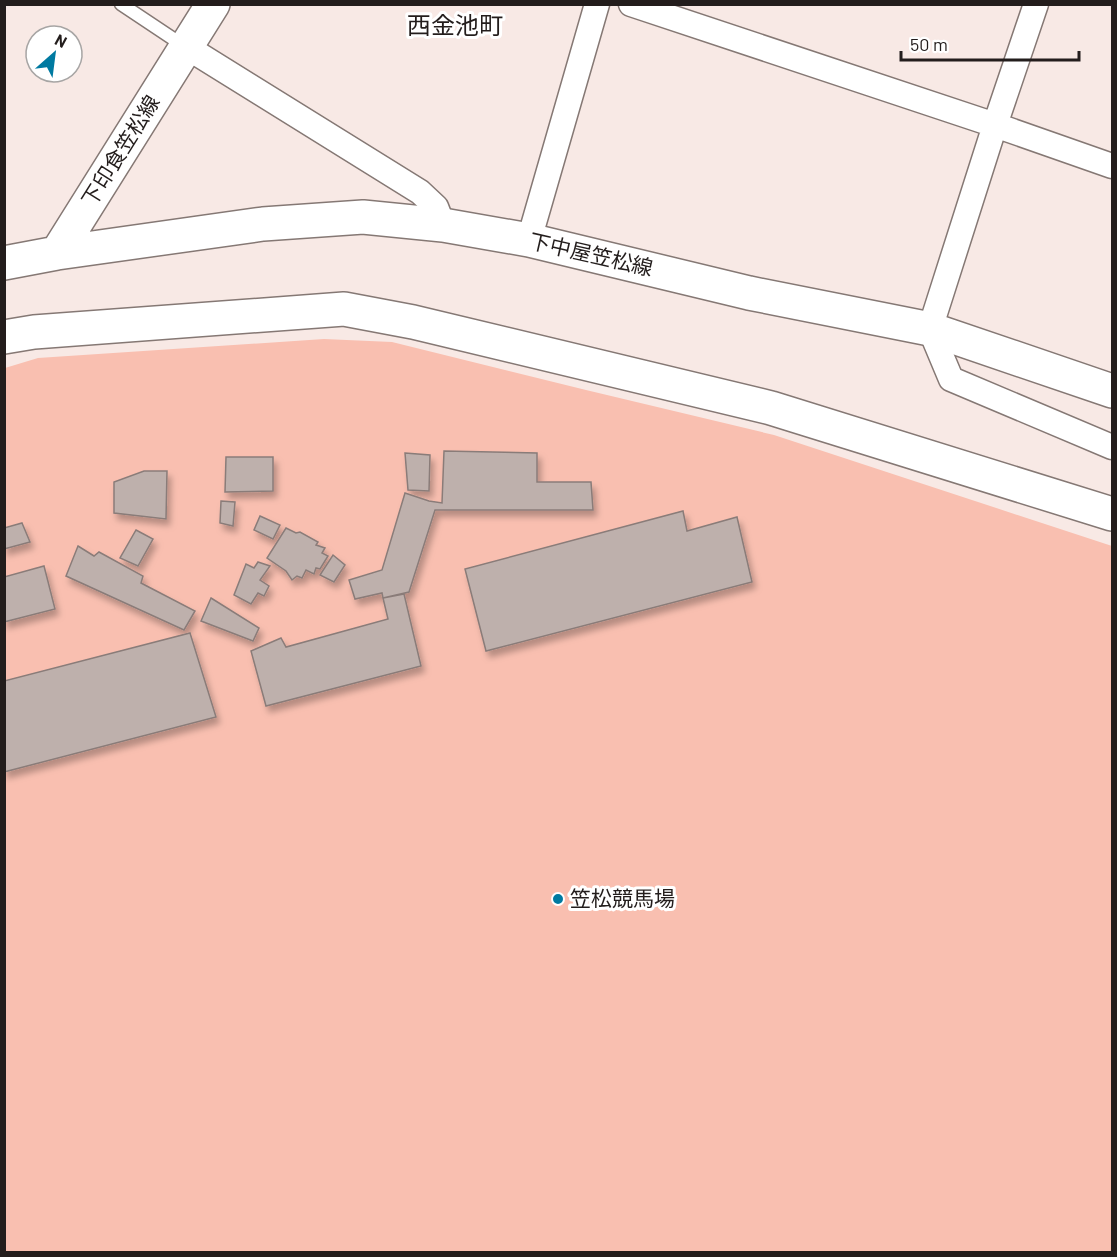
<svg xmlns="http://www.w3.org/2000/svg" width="1117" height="1257" font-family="Barlow,'Noto Sans JP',sans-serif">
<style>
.green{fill:#f9bfb0}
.building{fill:#beb0ac;stroke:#8a7c79;stroke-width:1.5;filter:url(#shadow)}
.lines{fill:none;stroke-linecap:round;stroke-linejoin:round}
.lane-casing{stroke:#857874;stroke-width:15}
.street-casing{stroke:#857874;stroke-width:27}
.secondary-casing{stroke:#857874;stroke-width:36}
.lane{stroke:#fff;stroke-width:12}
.street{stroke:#fff;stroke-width:24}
.secondary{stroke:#fff;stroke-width:33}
.poi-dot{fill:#007aa1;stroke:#fff;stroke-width:2}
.labels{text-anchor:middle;stroke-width:6;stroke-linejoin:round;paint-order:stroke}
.street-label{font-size:21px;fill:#231d1c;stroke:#fff}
.poi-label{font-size:21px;fill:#231d1c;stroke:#fff;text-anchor:start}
.quarter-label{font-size:24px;fill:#231d1c;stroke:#fff}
</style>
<defs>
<filter id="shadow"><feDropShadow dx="3.5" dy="6" stdDeviation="3" flood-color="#0004"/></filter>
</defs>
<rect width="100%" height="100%" fill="#f8e9e5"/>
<path class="green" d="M324 339 392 342 586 390 774 435 1112 546V1252H5V368L38 358Z"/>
<path class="building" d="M444 451 537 453V482H591L593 510H435L409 592 383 598 382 593 355 599 349 580 382 570 405 493 429 501 442 503Z
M405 453 430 455 429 491 408 490Z
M226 457H273V491L225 492Z
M144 471H167L166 519 114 513V482Z
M221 501 235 502 233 526 220 523Z
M683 511 687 531 737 517 752 582 486 651 465 569Z
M260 516 280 525 273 539 254 530Z
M22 523 30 542 4 549V528Z
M286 528 296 533 300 532 318 542 316 545 325 548 322 553 328 556 320 569 316 568 314 574 306 570 302 578 297 576 292 580 286 571 267 558Z
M136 530 153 539 138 566 120 558Z
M78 546 94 556 99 552 143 576 141 583 195 611 184 630 66 576Z
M333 555 345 565 334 582 320 575Z
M258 562 270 566 260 580 269 586 264 596 258 593 251 604 234 595 246 564 254 568Z
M44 566 55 609 4 622V577Z
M404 594 421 666 266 706 251 651 281 638 286 647 388 619 383 598Z
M211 598 259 628 253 641 201 621Z
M190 633 216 717 4 772V681Z"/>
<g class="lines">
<defs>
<path id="lane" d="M121 4 184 46"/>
<path id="street" d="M631 4 995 125 1112 166
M1036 4 995 125 930 329 951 379 1112 447
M185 46 420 192 436 207 443 225
M529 240 597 4"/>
<path id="secondary" d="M57 253 213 4
M4 263 57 253 263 224 363 217 443 225 529 240 749 293 930 329 1112 391
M4 337 34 332 344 309 413 322 771 408 1112 514"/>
</defs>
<use href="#lane" class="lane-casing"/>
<use href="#street" class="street-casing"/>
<use href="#secondary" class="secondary-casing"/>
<use href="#lane" class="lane"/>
<use href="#street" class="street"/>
<use href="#secondary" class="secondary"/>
</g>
<circle class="poi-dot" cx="558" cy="899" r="6"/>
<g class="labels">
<g class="street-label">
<text transform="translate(121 151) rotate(-58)" y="7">下印食笠松線</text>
<text transform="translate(591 255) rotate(13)" y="7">下中屋笠松線</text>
</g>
<g class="poi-label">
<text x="570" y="906">笠松競馬場</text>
</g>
<g class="quarter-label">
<text x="455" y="34">西金池町</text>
</g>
</g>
<rect width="1117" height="1257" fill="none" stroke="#231d1c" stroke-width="12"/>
<g transform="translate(54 54) rotate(28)"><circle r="28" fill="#ffffff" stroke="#a7a5a4" stroke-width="1.5"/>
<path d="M0-4.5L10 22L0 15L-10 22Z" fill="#007aa1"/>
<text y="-9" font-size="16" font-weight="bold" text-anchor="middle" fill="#231d1c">N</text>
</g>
<path d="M901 51v9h178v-9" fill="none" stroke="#231d1c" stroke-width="3"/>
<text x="910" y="51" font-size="18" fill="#231d1c" stroke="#ffffff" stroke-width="4.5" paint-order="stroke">50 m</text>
</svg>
